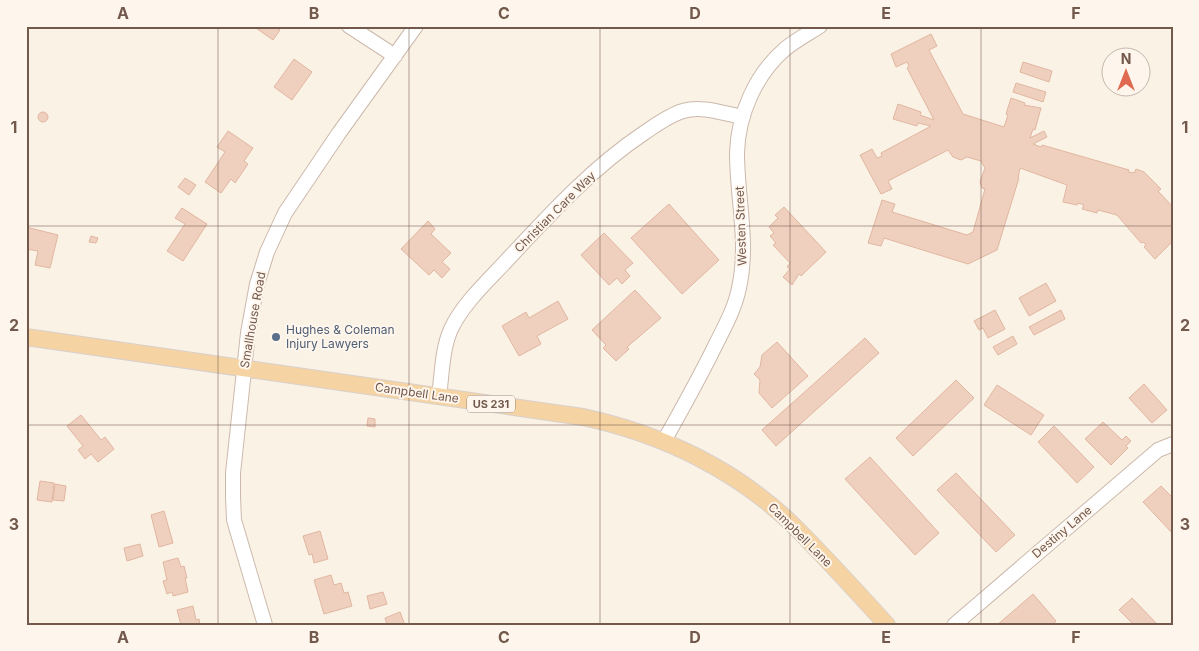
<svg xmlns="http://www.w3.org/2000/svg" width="1199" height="651" font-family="Inter,sans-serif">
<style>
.building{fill:#efd0bf;stroke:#e1b6a0}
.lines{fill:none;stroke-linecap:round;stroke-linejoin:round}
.minor-casing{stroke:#ccb9ac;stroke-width:16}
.major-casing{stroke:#d8d0cd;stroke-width:18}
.minor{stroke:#fff;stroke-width:14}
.major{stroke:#f6d3a2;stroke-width:16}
.grid{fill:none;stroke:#73584c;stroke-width:1;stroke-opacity:0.55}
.service-dot{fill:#5c6f8a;stroke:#fef6ec;stroke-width:2}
.labels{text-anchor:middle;stroke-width:4;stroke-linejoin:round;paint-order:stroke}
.shield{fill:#fef6ec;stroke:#9d877c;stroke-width:1}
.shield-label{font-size:11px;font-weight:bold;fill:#73584c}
.street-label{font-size:12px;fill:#73584c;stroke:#fef6ec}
.service-label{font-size:12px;fill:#4e5e75;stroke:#fef6ec;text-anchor:start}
.neatline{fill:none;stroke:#73584c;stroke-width:2}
.grid-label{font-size:16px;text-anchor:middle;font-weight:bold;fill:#73584c}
</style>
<rect width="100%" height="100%" fill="#fbf2e6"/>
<path class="building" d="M253 26H275L280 30 273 40Z
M931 34 937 46 929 50 963 114 1004 127 1008 115 1006 114 1011 98 1025 103 1024 105 1041 108 1035 130 1033 129 1030 138 1044 131 1047 137 1033 144 1041 147 1042 145 1129 170 1128 172 1134 173 1136 169 1144 172 1161 189 1158 191 1173 207V241L1155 259 1144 247 1146 245 1143 242 1141 243 1117 215 1098 210 1097 213 1082 209 1084 205 1078 203 1077 205 1063 202 1067 185 1020 168 1018 178H1019L997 250 968 264 884 238 881 246 868 243 882 200 895 204 892 212 967 235 973 232 985 189 982 188 980 182 985 168 981 161 967 157 961 160 953 157 948 150 888 181 892 189 881 194 860 155 872 149 877 158 882 156 881 153 931 126 918 123 917 126 893 119 898 104 921 112 920 115 934 120 907 68 909 66 907 62 896 67 891 54Z
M294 59 312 72 292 100 274 87Z
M1023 62 1052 71 1049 82 1020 72Z
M1016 83 1046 92 1043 102 1013 92Z
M38 117a5 5 0 1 1 10 0a5 5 0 1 1-10 0Z
M228 131 253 148 244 161 248 164 235 183 231 179 221 193 205 182 225 152 217 147Z
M185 178 196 185 189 195 178 187Z
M669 204 719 260 682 294 631 238Z
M784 207 826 252 801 276 799 274 792 285 783 277 790 269 787 267 790 263 773 245 776 243 770 236 774 233 769 227 778 218 775 215Z
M182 208 207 224 183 261 167 251 185 224 175 218Z
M428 221 435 229 431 234 451 253 442 262 450 269 442 278 434 270 429 275 401 249Z
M26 227 58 235 50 268 35 265 38 251 26 249Z
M604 233 633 263 625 270 630 276 622 284 617 278 609 285 581 255Z
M91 236 98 238 96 243 89 242Z
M1046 283 1056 301 1029 316 1019 298Z
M635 290 661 318 627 347 629 349 616 361 603 348 606 345 592 330Z
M558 301 568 319 537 336 541 344 519 356 502 326 526 312 529 318Z
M995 310 1005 329 988 338 983 328 979 330 974 321Z
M1061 310 1065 319 1034 335 1029 327Z
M1013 336 1017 344 998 355 993 347Z
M865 338 879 353 776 446 762 430Z
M777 342 808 376 772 408 759 393 760 380 754 374 760 367 762 355Z
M956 380 974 398 913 456 896 438Z
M1144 384 1167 410 1152 423 1129 398Z
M997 385 1044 415 1031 435 984 405Z
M81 415 101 440 105 437 114 449 98 462 91 454 85 459 78 450 83 446 67 426Z
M368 418 375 419V427L367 426Z
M1103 422 1122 440 1126 436 1131 441 1126 446 1128 448 1111 465 1085 439Z
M1054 426 1094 467 1077 483 1038 442Z
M870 457 939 533 915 555 845 479Z
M956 473 1015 535 996 552 937 490Z
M40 481 54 483 52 502 37 500Z
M55 484 66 486 64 501 53 500Z
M1161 486 1173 498V534L1143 502Z
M164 511 173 543 159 547 151 515Z
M320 531 328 559 314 563 312 554 309 555 303 536Z
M140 544 143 556 127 561 124 548Z
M178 558 181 567 184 566 187 578H185L188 592 173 596 172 592 167 594 163 581 167 580 163 562Z
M331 575 334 585 341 583 344 593 348 592 352 606 324 614 314 580Z
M383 592 387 604 370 609 367 596Z
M1033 594 1056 621 1052 625H997Z
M1132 598 1156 623 1155 625H1134L1119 610Z
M193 606 196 620 199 619 200 625H181L177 610Z
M400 612 405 625H387L385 618Z"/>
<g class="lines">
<defs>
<path id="minor" d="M349 26 395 56
M439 396C442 375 442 349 451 329 464 302 488 281 508 259 550 214 593 167 644 133 656 125 669 115 683 111 702 105 725 114 743 117
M664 441C682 409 700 377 716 344 725 326 735 308 739 288 749 243 737 198 737 153 738 114 756 74 785 49 796 40 809 33 820 26
M265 625 234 520 233 497V473L248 333 257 284 267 252 285 213 339 133 416 26
M954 625 1158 450 1173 444"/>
<path id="major" d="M26 337 583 417C662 434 738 470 796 528 827 559 857 592 887 625"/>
</defs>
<use href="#minor" class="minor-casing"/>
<use href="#major" class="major-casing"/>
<use href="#minor" class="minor"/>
<use href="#major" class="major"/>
</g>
<path class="grid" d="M218 26V625M409 26V625M600 26V625M790 26V625M981 26V625M26 226H1173M26 425H1173"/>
<circle class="service-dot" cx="276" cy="337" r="5"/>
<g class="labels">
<rect class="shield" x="467" y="395.5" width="48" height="17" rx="4"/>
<g class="shield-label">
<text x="491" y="408">US 231</text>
</g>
<g class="street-label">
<text transform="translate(555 212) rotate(-45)" y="4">Christian Care Way</text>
<text transform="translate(741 226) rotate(-92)" y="4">Westen Street</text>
<text transform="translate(253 320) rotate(-80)" y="4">Smallhouse Road</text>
<text transform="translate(417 393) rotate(8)" y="4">Campbell Lane</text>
<text transform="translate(1062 532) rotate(-40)" y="4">Destiny Lane</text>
<text transform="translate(800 535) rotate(45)" y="4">Campbell Lane</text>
</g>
<g class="service-label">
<text x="286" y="334">Hughes &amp; Coleman<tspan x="286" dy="14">Injury Lawyers</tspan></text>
</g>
</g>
<rect width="1199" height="651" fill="none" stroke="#fef6ec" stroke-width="55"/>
<g transform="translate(1126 72)"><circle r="24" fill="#fef6ec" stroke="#c6b7ac"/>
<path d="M0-4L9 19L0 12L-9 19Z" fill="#df6a51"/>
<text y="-8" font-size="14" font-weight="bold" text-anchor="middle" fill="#73584c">N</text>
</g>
<rect x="28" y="28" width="1144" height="596" class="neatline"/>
<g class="grid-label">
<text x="123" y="19">A</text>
<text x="314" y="19">B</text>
<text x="504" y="19">C</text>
<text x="695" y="19">D</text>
<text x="886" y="19">E</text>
<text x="1076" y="19">F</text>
<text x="14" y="133">1</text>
<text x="1185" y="133">1</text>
<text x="14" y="331">2</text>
<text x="1185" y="331">2</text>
<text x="14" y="530">3</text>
<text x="1185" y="530">3</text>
<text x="123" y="643">A</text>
<text x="314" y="643">B</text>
<text x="504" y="643">C</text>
<text x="695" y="643">D</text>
<text x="886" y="643">E</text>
<text x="1076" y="643">F</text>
</g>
</svg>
